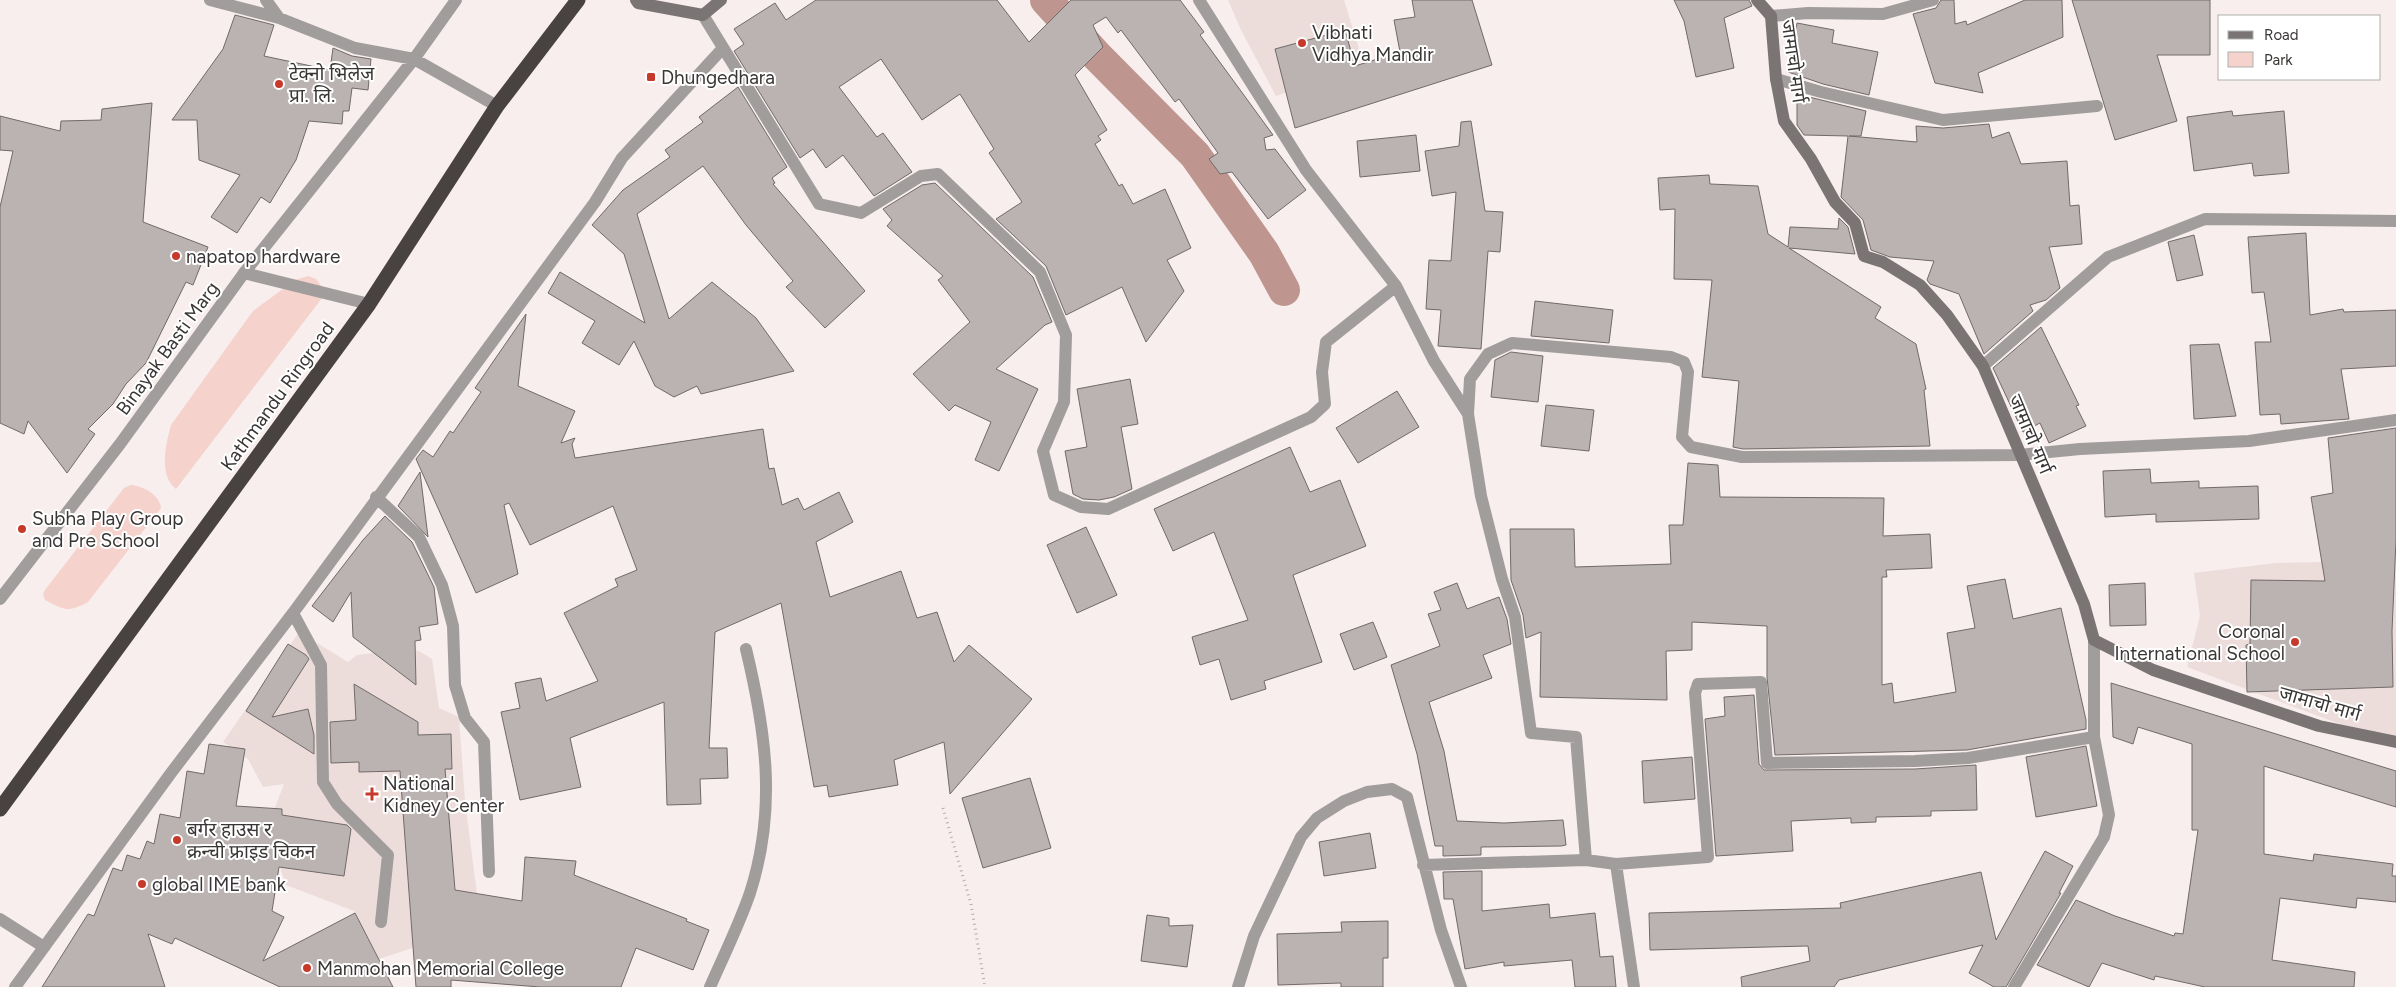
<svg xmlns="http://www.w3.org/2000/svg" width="2396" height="987" font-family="Figtree,'Noto Sans Devanagari',sans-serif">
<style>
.built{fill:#edddda}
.green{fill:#f5d2cb}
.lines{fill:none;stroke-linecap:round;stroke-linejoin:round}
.canal{stroke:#bf968f;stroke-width:32}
.building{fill:#bbb3b2;stroke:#716a68}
.path{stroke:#b4adac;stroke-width:3;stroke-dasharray:1 4;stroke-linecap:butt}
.lane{stroke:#a19d9d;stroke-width:12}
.street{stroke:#a19d9d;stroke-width:12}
.secondary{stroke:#7a7574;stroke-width:12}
.highway{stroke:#484241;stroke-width:15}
.poi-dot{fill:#c6392b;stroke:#fff;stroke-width:2}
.labels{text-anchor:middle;stroke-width:4;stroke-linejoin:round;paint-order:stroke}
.poi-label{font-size:19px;fill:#393635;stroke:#fff;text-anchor:start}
.street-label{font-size:19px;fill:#393635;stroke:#fff}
</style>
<rect width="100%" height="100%" fill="#f7eeed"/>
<path class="built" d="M1228 0H1344L1361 55 1342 72 1276 96 1241 30Z
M2396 556V745L2187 667 2200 616 2194 573 2275 563 2376 561Z
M299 632 348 662 357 655 406 649 419 651 432 659 439 708 459 717 465 801 477 894 464 931 379 959 354 911 286 885 267 828 284 784 263 787 248 759 223 742Z"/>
<path class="green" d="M308 276 316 279 323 288 322 298 176 489C158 475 166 444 171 425L253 311 295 280Z
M131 485C143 486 160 495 161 508L88 602C68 613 64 610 45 600L43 594 45 590 124 488Z"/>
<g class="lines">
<path class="canal" d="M1046 0 1097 56 1195 155 1264 253 1284 290"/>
</g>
<path class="building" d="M816 0H997L1029 42 1071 0H1180L1204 32 1200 35 1273 135 1264 138 1266 150 1275 149 1306 190 1268 219 1232 172 1220 174 1209 159 1218 153 1179 99 1175 102 1121 30 1118 33 1106 17 1093 25 1103 47 1075 75 1107 130 1098 136 1101 140 1095 144 1119 186 1122 184 1133 204 1165 189 1191 248 1167 260 1184 291 1146 342 1122 287 1066 315 1046 266 996 219 1022 202 989 153 994 149 960 94 922 120 881 59 839 87 877 137 883 133 912 172 874 196 843 155 826 168 813 149 800 158 734 51 744 44 734 29 775 3 786 20Z
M1412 0H1472L1492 65 1295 128 1275 49 1345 30 1355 66 1400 52 1394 20 1415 17Z
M1674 0H1749L1752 6 1724 18 1734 68 1696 77 1684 21Z
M1941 0H1954L1955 24 1966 21 1967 25 2025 0H2062L2063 37 1978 73 1983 93 1935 83 1913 14 1936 8Z
M2072 0H2210V55H2157L2177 121 2115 140Z
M235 15 274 25 264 56 330 70 333 48 352 56 371 59 368 90 352 88 349 111H343L342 124 309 121 296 160 270 203 261 197 237 233 211 217 240 175 199 160 197 120H172L223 49Z
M1797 23 1834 30 1832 43 1878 52 1869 95 1823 84 1788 72Z
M738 87 787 167 772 178 775 183 773 184 865 291 825 328 786 287 793 281 746 225 703 166 637 214 669 319 712 282 756 318 794 371 701 394 697 386 674 397 655 386 634 341 619 365 582 343 595 321 548 293 560 272 645 323 624 254 592 225 623 190 670 157 665 150 703 122 699 117Z
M1797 94 1866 111 1861 136H1849L1917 142 1916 126 1943 128 1989 124 1992 138 2009 132 2021 164 2067 161 2070 206 2079 205 2082 244 2049 247 2060 288 2046 300 2030 305 2033 311 1984 354 1959 294 1930 284 1927 280 1934 261 1890 257 1871 250 1863 220 1841 197 1848 136 1804 135 1797 125Z
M152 103 143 222 208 247 193 285 186 282 146 363 126 384 113 404 88 429 95 434 67 473 28 421 24 434 0 423V207L13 151 0 150V116L60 131 61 121 101 120 102 109Z
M2232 111 2233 116 2284 111 2289 173 2254 176 2252 163 2194 171 2187 117Z
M1471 121 1485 211 1503 212 1500 252 1488 251 1481 349 1438 346 1441 310 1426 309 1429 260 1451 261 1456 192 1432 196 1425 151 1459 146 1461 122Z
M1416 135 1420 171 1360 177 1357 141Z
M1709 175 1710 184 1758 186 1768 234 1788 247 1790 227 1838 229 1839 218 1848 227 1855 254 1789 248 1881 307 1875 318 1916 344 1926 389 1924 390 1930 446 1743 449 1733 447 1739 381 1702 377 1712 280 1674 279 1675 209 1660 210 1658 178Z
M935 183 1033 277 1052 322 1045 325 996 369 1038 389 999 471 975 460 991 422 955 405 949 411 913 374 970 322 938 280 943 276 887 226 892 220 883 209 922 185Z
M2306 233 2310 315 2343 309 2344 312 2396 310V366L2341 369 2349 419 2281 424 2280 414 2260 415 2255 342H2271L2264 292 2252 293 2248 237Z
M2194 235 2203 275 2177 281 2168 242Z
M1535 301 1613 310 1609 343 1531 336Z
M526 314 518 386 575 411 561 443 575 438 572 444 575 458 763 429 769 469 774 468 782 505 798 498 804 510 839 492 853 522 816 542 830 597 901 571 917 618 937 612 954 662 969 645 1032 699 950 794 944 742 894 760 898 785 829 797 827 785 814 787 781 603 715 632 709 748H727L728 778 700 779 701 804 667 805 664 702 570 738 581 787 520 800 501 712 520 708 515 683 541 678 546 701 598 681 564 613 618 586 615 579 637 570 613 506 530 545 509 503 504 505 518 574 476 593 416 459 423 450 433 457 450 431 453 433 481 392 475 388Z
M2041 327 2079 405 2076 406 2086 426 2049 443 2040 423 2023 432 1993 368Z
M2219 344 2236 416 2194 419 2190 345Z
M1511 352 1543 356 1538 402 1491 397 1495 360Z
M1130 379 1138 424 1121 427 1132 489 1114 497 1099 500 1083 499 1073 494 1065 451 1087 447 1077 389Z
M1397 391 1419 427 1358 463 1336 428Z
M1546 405 1594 410 1589 451 1541 446Z
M2396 428V540L2392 631 2393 687 2247 692 2246 645 2250 644 2251 580 2325 581 2311 497 2333 493 2328 438Z
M1290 447 1310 492 1340 480 1366 546 1293 575 1322 662 1264 681 1266 689 1231 700 1219 659 1200 665 1192 637 1248 620 1214 532 1173 551 1154 509Z
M1688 463 1718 465 1720 497 1884 498 1883 536 1930 534 1932 568 1886 570 1887 577H1882V685L1892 683 1894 703 1956 692 1947 633 1975 628 1967 586 2005 579 2013 619 2061 608 2086 720V729L1967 750 1775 755 1767 677V626L1692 622V650L1666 651 1667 700 1540 697 1541 632 1526 638 1523 615 1511 580 1510 529H1574L1575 567 1671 564 1669 525H1683Z
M2150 469 2151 483 2199 481V488L2258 486 2259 519 2156 522V514L2105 517 2103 471Z
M420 472 428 537 398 506Z
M385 516 412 542 434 587 438 624 419 627 421 640 415 641 416 685 353 637 351 592 333 622 312 606 363 540Z
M1086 527 1117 595 1077 613 1047 545Z
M1457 583 1467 609 1499 597 1507 619 1511 644 1483 655 1492 678 1429 702 1444 751 1457 821 1504 823 1563 820 1566 845 1561 846 1481 847V855L1443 856V846H1435L1417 754 1391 665 1440 646 1428 614 1441 610 1434 592Z
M2145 583 2146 625 2110 626 2109 585Z
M1373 622 1387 657 1354 670 1340 634Z
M288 644 306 655 309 659 272 717 308 709 314 735V754L246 711Z
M2111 683 2396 771V807L2264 766V854L2313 861 2314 854 2393 864 2392 876H2396V902L2357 898 2356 908 2280 898 2272 960 2355 972 2354 987H2205L2155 976 2154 980 2102 963 2089 987 2037 965 2076 900 2115 916 2174 936 2175 933 2183 934 2198 830H2192V744L2138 727 2133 744 2113 737Z
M354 684 418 722V735L451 734 452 769H445L455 890 522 901 525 857 576 861 574 875 687 919 686 921 709 930 693 970 636 948 621 987H540L451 980V987H416L400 771 359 772V762L331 763 330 722 356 720Z
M1754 695 1759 764 1764 770 1915 769 1976 765 1977 810 1931 811V816L1876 817V822L1851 823V818L1791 821 1793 851 1716 856 1705 719 1725 716 1724 697Z
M209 744 245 749 236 806 282 809V815L347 825 351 829 344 876 279 867 272 911 284 917 263 961 355 913 393 987H280L175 938 172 944 148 934 165 987H42L88 914 94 916 113 868 122 871 127 855 140 859 147 841 154 844 160 814 180 818 187 771 204 774Z
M2086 746 2097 806 2036 817 2026 757Z
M1692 757 1695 799 1644 803 1642 761Z
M1030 778 1051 848 983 868 962 798Z
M1370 833 1376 868 1324 876 1319 842Z
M2045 851 2073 866 2059 893H2061L2006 987H1994L1969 973 1983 945 1839 980 1834 987H1742L1741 977 1810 961 1808 946 1650 950 1649 913 1841 908 1840 903 1981 872 1996 940Z
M1482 871V911L1549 904 1550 918 1595 913 1600 957 1613 956 1616 987H1575L1572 960 1504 966V962L1465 969 1453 899H1444L1443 872Z
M1147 915 1169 918V926L1193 925 1187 967 1141 961Z
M1388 921V958H1383V987H1341V983L1278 985 1277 934 1342 932 1341 922Z"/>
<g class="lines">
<path class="path" d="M943 808 971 904 985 987"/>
<path class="lane" d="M244 273 369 304
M0 919 44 947"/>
<path class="street" d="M210 0 279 18 355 48 414 59 497 106
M266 0 279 18
M1199 0 1306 170 1396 286 1434 361 1468 414
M703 15 819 204 861 213 921 176 938 174 1040 272 1066 335 1064 402 1043 451 1054 495 1081 507 1108 509 1311 417 1325 404 1322 372 1326 342 1396 286
M1771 16 1808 13 1883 14 1933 0
M1776 79 1821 92 1943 120 2097 106
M1983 366 2108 257 2205 219 2396 221
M376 497 419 537 442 585 453 626 455 685 465 718 484 742 489 872
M0 599 120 444 244 273 414 59 456 0
M1616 864 1708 857 1695 693 1698 684 1761 682 1767 763 1915 761 1968 758 2094 737
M1423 865 1586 860
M381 922 388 855 337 804 323 782 321 665 293 613 595 202 622 158 723 48
M15 987 171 773 293 613
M710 987C724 955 739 925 750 893 777 809 766 732 746 649
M1238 987 1254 936 1301 837 1317 818 1344 801 1367 792 1392 789 1407 797 1441 930 1461 987
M1634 987 1616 864 1586 860 1576 737 1531 733 1515 617 1502 579 1481 496 1468 414 1470 379 1488 354 1512 343 1671 357 1684 362 1688 372 1682 437 1691 447 1742 457 2019 455 2080 449 2249 441 2396 420
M2014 987 2104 837 2109 815 2094 737V640"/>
<path class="secondary" d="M636 0 638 3 703 15 721 0
M1757 0 1771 16 1776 79 1784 121 1811 159 1835 202 1855 223 1864 256 1883 262 1920 285 1947 315 1983 366 2084 604 2094 640 2153 670 2319 726 2396 742"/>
<path class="highway" d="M0 809 369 304 497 106 578 0"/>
</g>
<g class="poi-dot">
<circle cx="1302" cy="43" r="5"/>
<rect x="646" y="72" width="10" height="10" rx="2.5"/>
<circle cx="279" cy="84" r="5"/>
<circle cx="176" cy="256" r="5"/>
<circle cx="22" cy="529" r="5"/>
<circle cx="2295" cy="642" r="5"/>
<path d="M369.5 786.5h5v5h5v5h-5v5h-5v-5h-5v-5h5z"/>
<circle cx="177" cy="840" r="5"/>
<circle cx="142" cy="884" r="5"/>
<circle cx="307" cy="968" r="5"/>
</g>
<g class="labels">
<g class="poi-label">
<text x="1312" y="39">Vibhati<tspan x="1312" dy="22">Vidhya Mandir</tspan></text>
<text x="289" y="80">टेक्नो भिलेज<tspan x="289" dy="22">प्रा. लि.</tspan></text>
<text x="661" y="84">Dhungedhara</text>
<text x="186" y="263">napatop hardware</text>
<text x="32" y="525">Subha Play Group<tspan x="32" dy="22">and Pre School</tspan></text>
<text x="2285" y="638" text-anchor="end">Coronal<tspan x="2285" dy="22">International School</tspan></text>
<text x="383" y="790">National<tspan x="383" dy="22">Kidney Center</tspan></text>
<text x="187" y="836">बर्गर हाउस र<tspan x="187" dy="22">क्रन्ची फ्राइड चिकन</tspan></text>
<text x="152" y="891">global IME bank</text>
<text x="317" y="975">Manmohan Memorial College</text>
</g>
<g class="street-label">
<text transform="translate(1794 61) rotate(82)" y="7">जामाचो मार्ग</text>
<text transform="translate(167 348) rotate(-54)" y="7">Binayak Basti Marg</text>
<text transform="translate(277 396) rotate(-54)" y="7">Kathmandu Ringroad</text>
<text transform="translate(2031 434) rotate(67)" y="7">जामाचो मार्ग</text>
<text transform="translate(2320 703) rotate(16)" y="7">जामाचो मार्ग</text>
</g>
</g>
<rect x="2218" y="15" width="162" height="65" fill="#ffffff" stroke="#b0afae"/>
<rect x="2228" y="31" width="25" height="8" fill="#7a7574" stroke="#b0afae"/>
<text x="2264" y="40" font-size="15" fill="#393635">Road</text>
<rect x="2228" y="52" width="25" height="15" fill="#f5d2cb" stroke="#b0afae"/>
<text x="2264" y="65" font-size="15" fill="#393635">Park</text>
</svg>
